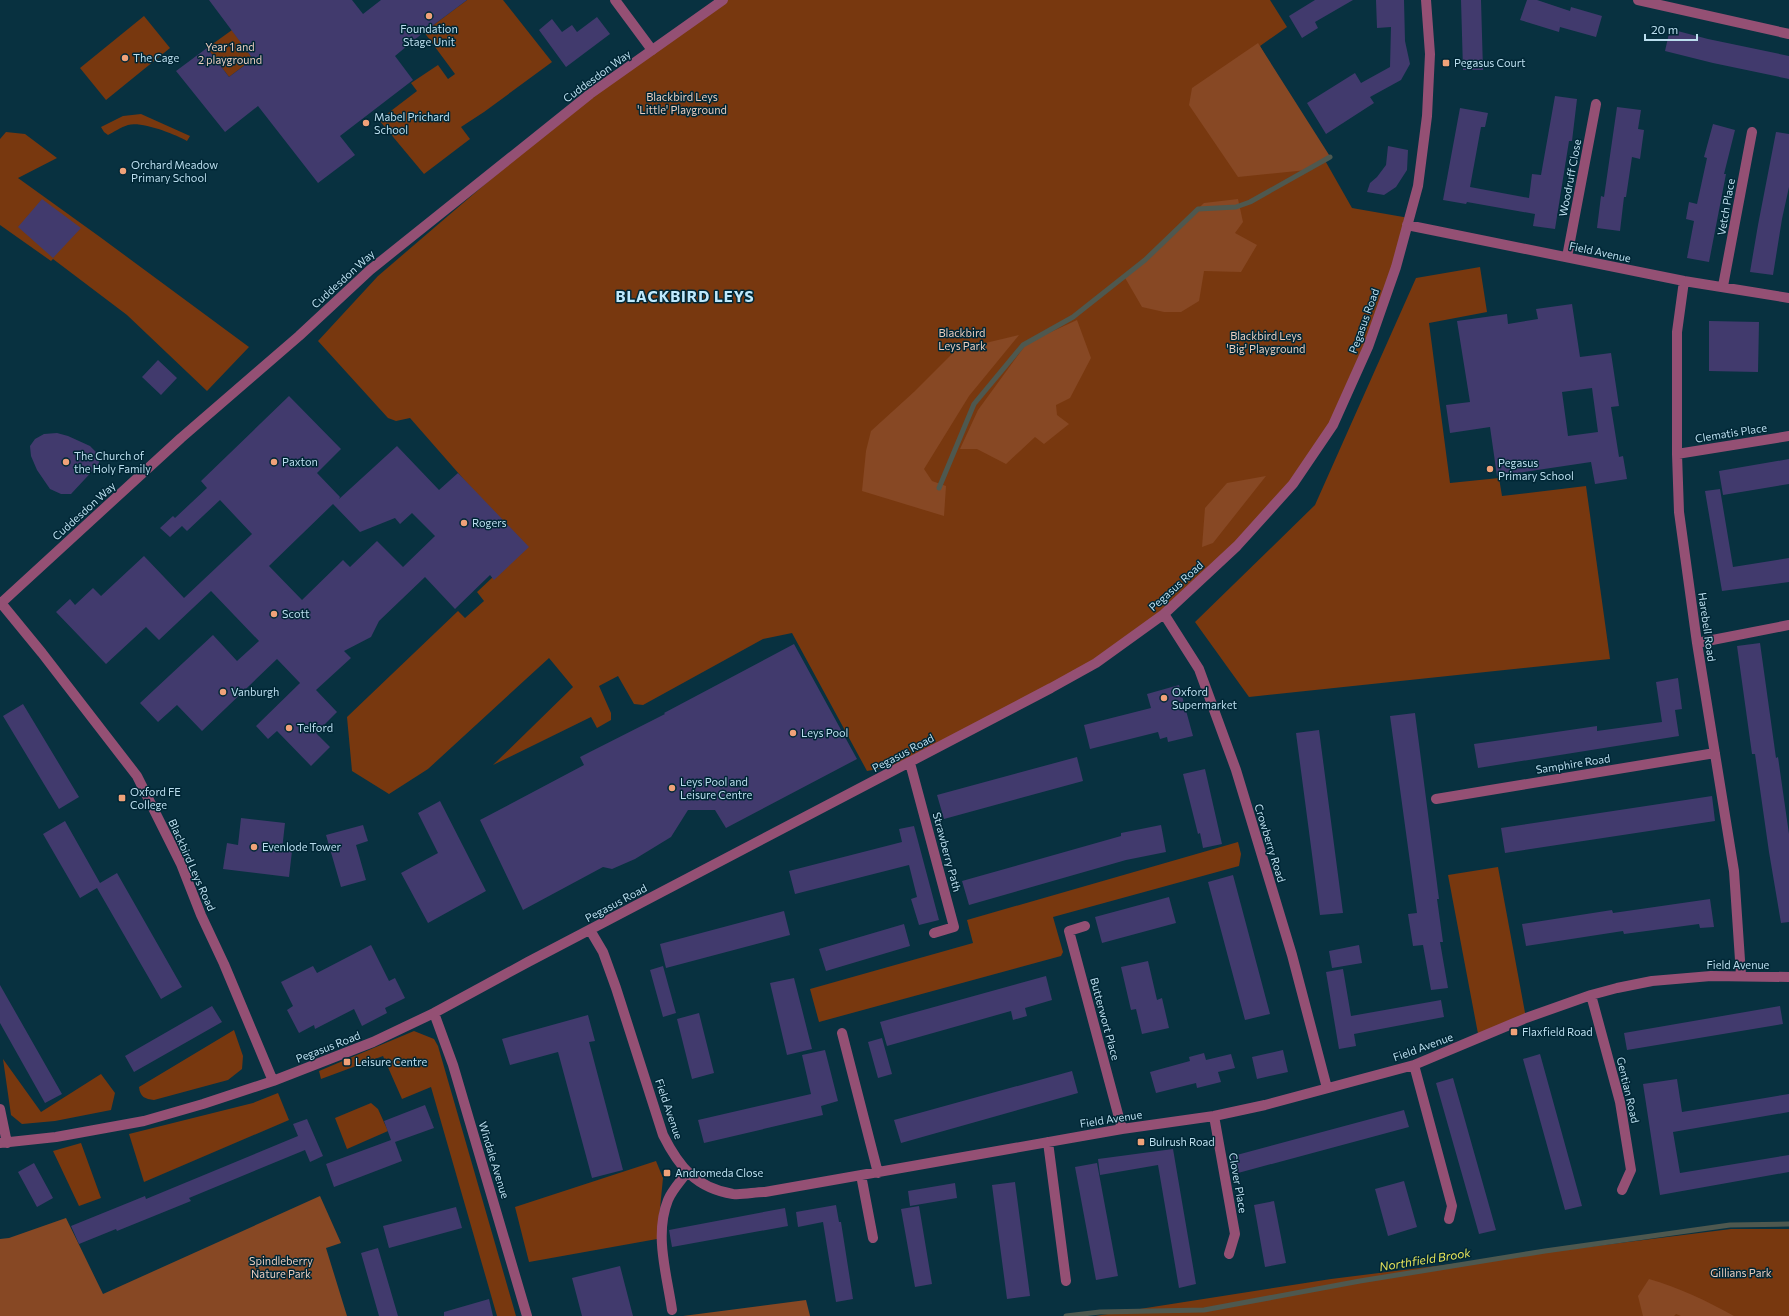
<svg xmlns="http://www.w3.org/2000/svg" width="1789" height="1316" font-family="Commissioner,sans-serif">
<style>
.green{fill:#78380f}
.forest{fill:#874824}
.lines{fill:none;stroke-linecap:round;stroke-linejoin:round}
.stream{stroke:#4e584f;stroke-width:5}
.building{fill:#413a6d;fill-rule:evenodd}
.minor{stroke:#945074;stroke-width:10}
.tertiary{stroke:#945074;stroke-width:10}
.poi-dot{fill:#f0a279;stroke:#002736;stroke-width:1.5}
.labels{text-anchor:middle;stroke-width:3;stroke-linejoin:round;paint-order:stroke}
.poi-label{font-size:11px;fill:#bbdeee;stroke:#002736;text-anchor:start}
.park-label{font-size:11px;fill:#ebcdbe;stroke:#002736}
.street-label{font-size:11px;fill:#bbdeee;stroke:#002736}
.water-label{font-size:12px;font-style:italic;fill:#e4e259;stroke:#002736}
.district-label{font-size:15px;font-weight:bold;letter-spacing:1px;fill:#bfe9fd;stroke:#002736}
</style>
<rect width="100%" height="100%" fill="#083140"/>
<path class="green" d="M467 0H503L552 62 484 112 461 127 470 139 424 174 379 120 417 91 411 83 438 65 448 79 455 74 424 32Z
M723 0H1270L1287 27 1260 46 1352 208 1409 218 1396 267 1333 425 1293 484 1164 614 1096 663 910 763 867 771 792 633 763 639 643 705 634 704 618 676 599 686 611 713V720L597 728 591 717 493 765 573 687 549 658 428 769 389 794 352 771 347 717 458 611 465 618 484 601 477 592 524 548 410 418 396 421 388 418 318 341 378 276 590 94Z
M144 16 170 48 106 100 80 68Z
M232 30 253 59 229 77 207 48Z
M141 114 190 136 187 141C175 134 141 121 128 125 121 127 114 132 108 135L104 132 101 127 123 116Z
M6 132 25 134 57 158 18 178 100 237 249 347 207 391 127 315 53 259 51 261 0 225V139Z
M1480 267 1487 312 1429 323 1450 483 1499 478 1502 496 1586 486 1610 659 1249 697 1195 622 1315 505 1416 278Z
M1238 842 1241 854 1239 866 1053 917 1063 952 1061 956 819 1022 810 989 973 943 967 920Z
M1498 867 1526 1018 1479 1039 1448 875Z
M234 1030 243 1056 242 1069 228 1080 154 1100C145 1099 140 1097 139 1087Z
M414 1031 434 1039 438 1046 516 1316H497L431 1087 402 1099 383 1056 321 1079 319 1071Z
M3 1059 41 1112 101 1074 115 1093 111 1110 55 1121 22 1124 11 1115Z
M278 1093 289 1120 144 1182 129 1134 253 1103Z
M371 1103 378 1109 388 1131 347 1149 335 1118Z
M81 1143 101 1198 79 1206 53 1151Z
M656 1161 663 1178 657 1239 529 1262 515 1207Z
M1731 1229H1789V1316H1095L1331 1279Z"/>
<path class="forest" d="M1258 43 1331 158 1307 170 1238 177 1189 105 1192 88Z
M1238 199 1243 222 1235 233 1257 245 1241 272 1204 271 1199 301 1181 312H1164L1142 307 1124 276 1145 260 1204 203Z
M1077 320 1091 358 1070 398 1056 405 1057 415 1069 424 1044 444 1035 437 1006 464 977 449H960L978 410 1027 343Z
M1019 335 969 396 924 469 932 481 946 486 944 516 862 491 866 451 871 431 915 391 956 350Z
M1266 476 1213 543 1202 547 1205 508 1227 483Z
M320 1196 341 1243 326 1248 347 1316H0V1239L9 1238 66 1218 103 1294Z
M1649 1279C1680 1288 1707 1301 1734 1316H1681L1676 1314 1674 1316H1643L1638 1296Z
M806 1300 810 1316H683Z"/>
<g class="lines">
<path class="stream" d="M939 488 974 404 1023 345 1073 317 1145 260 1198 209 1236 207 1250 202 1330 157
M1066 1316 1100 1312 1204 1310 1360 1281 1545 1251 1730 1225 1789 1224"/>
</g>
<path class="building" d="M209 0H352L363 14 381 0H467L424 32 395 56 413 80 340 136 355 155 318 183 258 106 225 132 176 71 207 48 229 77 253 59Z
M1315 0H1353L1315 22 1318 28 1302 38 1289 16Z
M1376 0H1404L1405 41 1410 64 1401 80 1370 97 1374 103 1326 134 1307 103 1355 73 1361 83 1390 67 1391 27 1377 28Z
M1461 0H1481L1483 70H1463Z
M1527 0H1537L1570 11 1571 7 1602 16 1596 37 1560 27 1559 32 1520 20Z
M597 17 610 34 566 67 539 30 552 19 562 32 572 25 577 32Z
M1670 29 1708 39 1789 56V79L1713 63 1665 51Z
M1555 96 1577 99 1572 141H1569L1555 229 1533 226 1535 214 1467 202 1466 204 1443 200 1460 108 1488 113 1485 127H1481L1470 187 1529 198 1532 174 1541 175Z
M1617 107 1641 110 1638 129 1644 130 1640 159 1632 157 1626 197H1624L1620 231 1597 228 1601 196 1604 197Z
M1713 124 1735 130 1724 174H1726L1709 262 1687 258 1694 221 1686 219 1689 202 1697 204 1707 158 1704 157Z
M1776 132 1789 134V187L1782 219 1773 275 1750 272 1758 225Z
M1388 146 1408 150 1407 170 1396 187 1384 195 1367 192 1370 183 1377 177 1386 165Z
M42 199 81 228 53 258 18 227Z
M1572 304 1580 357 1611 353 1619 406 1611 407 1619 457 1623 456 1627 479 1595 484 1591 462 1497 476 1490 427 1450 433 1446 405 1470 402 1457 321 1507 314 1508 324 1538 319 1536 309ZM1592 388 1598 432 1568 436 1562 392Z
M1709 321 1759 322 1758 372 1709 371Z
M158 360 177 378 161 395 142 377Z
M289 396 341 449 317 473 340 497 339 499 397 446 439 490 458 473 529 547 494 580 490 575 455 609 425 577 379 621 371 637 344 651 351 658 316 690 337 712 316 733 330 747 311 766 277 731 268 739 256 726 300 683 277 659 202 731 177 705 158 722 140 703 213 635 237 661 259 641 211 591 159 640 146 627 106 664 56 612 70 599 75 605 93 588 101 596 144 556 184 598 252 534 220 500 187 531 182 526 170 537 160 528 173 516 175 518 207 488 201 481ZM333 504 360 532 395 518 400 524 412 513 435 536 403 567 377 541 350 567 343 560 302 600 269 566Z
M57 433 68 436 90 446 97 453 100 460 98 465 71 494H61L50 489 37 470 31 456 30 446 35 439 44 434Z
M1789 459V484L1723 495 1719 471Z
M1720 489 1733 567 1789 558V582L1722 591 1705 491Z
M1760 643 1776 758 1778 757 1789 834V922L1781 923 1769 852 1755 754H1752L1737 646Z
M794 644 857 759 726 828 715 810H688L671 837 635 859 612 869 603 867 523 910 480 820 584 765 580 757 665 714 664 713Z
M1678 678 1682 709 1675 710 1679 736 1478 768 1474 744 1597 726V731L1662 722 1656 682Z
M1179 685 1193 736 1168 742 1167 737 1160 739 1158 732 1090 749 1084 725 1151 708 1147 694Z
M23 704 79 797 59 809 3 716Z
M1415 713 1439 899H1437L1443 942H1440L1448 988 1431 990 1423 945 1413 946 1408 914 1417 913 1390 716Z
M1319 730 1343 913 1320 915 1296 733Z
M1077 757 1083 781 944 819 937 795Z
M1205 769 1222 844 1203 848 1200 833 1198 834 1183 774Z
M1712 796 1715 821 1505 853 1501 828Z
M440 801 486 891 428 923 401 873 438 853 418 813Z
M241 818 285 823 282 850 292 851 289 877 223 869 227 843 238 845Z
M65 821 100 883 117 873 182 987 161 999 97 888 80 898 43 834Z
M363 825 368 841 356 845 366 880 341 887 326 835Z
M1161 825 1166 852 1126 860 969 905 962 881 1121 836V833Z
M914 826 939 920 919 925 911 899 917 897 909 865 795 894 789 871 902 842 899 829Z
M1233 875 1270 1014 1245 1020 1208 882Z
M1169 897 1176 923 1102 943 1095 917Z
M1710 899 1714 927 1700 928 1699 924 1624 934 1623 931 1526 946 1522 924 1612 910 1613 913Z
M784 911 790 935 666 968 660 944Z
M904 924 910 946 826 971 819 949Z
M371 945 389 981 395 978 405 998 385 1008 387 1013 362 1026 354 1009 315 1029 314 1025 299 1033 287 1010 293 1006 281 982 313 966 317 973Z
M1359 945 1362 963 1332 968 1329 951Z
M1148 961 1157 1000 1162 998 1169 1028 1142 1034 1136 1009 1131 1010 1121 967Z
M663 966 676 1013 663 1017 650 970Z
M1343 969 1351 1016 1441 1000 1444 1017 1354 1034 1356 1046 1339 1049 1326 972Z
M1046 976 1052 1000 1025 1008 1027 1016 1013 1020 1011 1011 887 1046 880 1022Z
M794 978 812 1049 787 1055 770 983Z
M0 985 62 1094 45 1103 0 1023Z
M212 1006 222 1022 134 1072 125 1056Z
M1780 1006 1783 1024 1627 1050 1624 1033Z
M699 1013 714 1073 692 1079 677 1019Z
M588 1015 595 1041 589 1042 623 1170 592 1178 558 1052 510 1065 502 1039Z
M882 1038 892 1074 878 1078 868 1042Z
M825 1050 838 1101 821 1106 823 1115 704 1143 698 1120 811 1094 802 1055Z
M1283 1050 1288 1072 1257 1079 1252 1057Z
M1204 1053 1206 1060 1231 1054 1235 1068 1218 1072 1221 1082 1197 1088 1196 1083 1156 1093 1150 1072 1190 1061 1189 1057Z
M1540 1054 1582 1206 1565 1210 1523 1059Z
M1072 1071 1078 1093 901 1143 894 1120Z
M1453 1078 1496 1230 1479 1234 1436 1083Z
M1677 1079 1682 1112 1789 1094V1112L1673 1132 1680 1173 1789 1155V1172L1660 1195 1643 1084Z
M425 1105 434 1128 395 1142 402 1161 334 1187 326 1164 391 1140 384 1121Z
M1404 1110 1409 1127 1238 1173 1233 1156Z
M307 1119 323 1156 310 1162 305 1150 189 1198 191 1201 117 1231 116 1229 79 1244 71 1226 145 1196 146 1199 298 1136 293 1124Z
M1173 1149 1196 1284 1179 1288 1158 1165 1100 1175 1098 1159Z
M34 1163 53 1198 37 1207 18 1172Z
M1097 1163 1118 1276 1096 1280 1075 1167Z
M1404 1181 1417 1227 1388 1236 1375 1189Z
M1015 1182 1030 1296 1007 1299 992 1185Z
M955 1183 957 1198 910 1206 908 1191Z
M1274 1201 1286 1263 1265 1267 1254 1205Z
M836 1205 839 1222H841L853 1299 836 1302 823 1222 798 1227 796 1212Z
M919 1206 932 1284 915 1287 901 1209Z
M456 1207 462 1228 389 1248 383 1226Z
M785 1208 788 1226 672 1247 669 1230Z
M378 1248 398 1316H379L361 1253Z
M620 1266 633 1316H582L572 1278Z
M489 1299 493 1316H444V1312Z"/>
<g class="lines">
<path class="minor" d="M615 0 652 50
M1638 0 1789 34
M1407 225 1684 281 1789 298
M1567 257 1596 104
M1684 281 1677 332V454L1679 512 1697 643 1734 871 1741 975
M1723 286 1752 132
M1677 454 1789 436
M1 603 42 653 137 776 181 864 201 915 224 964 273 1081
M1164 614 1199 669 1236 770 1292 955 1327 1088
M1697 643 1789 625
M910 763 954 927 934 933
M1436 799 1715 753
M1085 926 1069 931 1122 1129
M590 930 603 952 616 988 663 1135C679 1167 696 1188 733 1194 743 1195 755 1192 765 1192L1122 1129 1214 1116 1265 1105 1414 1065 1526 1018 1591 995 1617 988 1652 981 1711 976 1789 977
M1591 995 1620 1102 1631 1170 1622 1190
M434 1013 453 1065 527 1316
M842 1033 878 1173
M1414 1065 1452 1206 1449 1219
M0 1109 7 1143
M1214 1116 1235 1234 1229 1254
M1048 1142 1066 1281
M0 1143 56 1137 144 1121 203 1104 273 1081 373 1042 434 1013 528 962 1051 688 1096 663 1164 614 1237 546 1293 484 1333 425 1368 347 1396 267 1418 186 1427 116 1430 54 1426 0
M861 1175 873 1238
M672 1310C667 1275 654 1235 668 1200 672 1190 681 1181 687 1172"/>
<path class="tertiary" d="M0 602 1 603 181 438 299 336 370 270 590 94 723 0"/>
</g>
<g class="poi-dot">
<circle cx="429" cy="16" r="4"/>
<circle cx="125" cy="58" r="4"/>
<rect x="1442" y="59" width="8" height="8" rx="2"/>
<circle cx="366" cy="123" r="4"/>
<circle cx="123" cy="171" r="4"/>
<circle cx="66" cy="462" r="4"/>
<circle cx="274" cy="462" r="4"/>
<circle cx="1490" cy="469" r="4"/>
<circle cx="464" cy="523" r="4"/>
<circle cx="274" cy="614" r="4"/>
<circle cx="223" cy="692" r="4"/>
<circle cx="1164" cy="698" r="4"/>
<circle cx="289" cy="728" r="4"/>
<circle cx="793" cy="733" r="4"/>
<circle cx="672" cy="788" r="4"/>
<rect x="118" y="794" width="8" height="8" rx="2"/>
<circle cx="254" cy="847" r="4"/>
<rect x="1510" y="1028" width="8" height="8" rx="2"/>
<rect x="343" y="1058" width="8" height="8" rx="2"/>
<rect x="1137" y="1138" width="8" height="8" rx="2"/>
<rect x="663" y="1169" width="8" height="8" rx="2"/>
</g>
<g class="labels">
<g class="poi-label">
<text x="429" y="33" text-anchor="middle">Foundation<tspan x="429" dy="13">Stage Unit</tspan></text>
<text x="133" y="62">The Cage</text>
<text x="1454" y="67">Pegasus Court</text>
<text x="374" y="121">Mabel Prichard<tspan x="374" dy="13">School</tspan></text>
<text x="131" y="169">Orchard Meadow<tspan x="131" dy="13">Primary School</tspan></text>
<text x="74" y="460">The Church of<tspan x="74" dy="13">the Holy Family</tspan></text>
<text x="282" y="466">Paxton</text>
<text x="1498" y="467">Pegasus<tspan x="1498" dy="13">Primary School</tspan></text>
<text x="472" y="527">Rogers</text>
<text x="282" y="618">Scott</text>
<text x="231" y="696">Vanburgh</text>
<text x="1172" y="696">Oxford<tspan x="1172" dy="13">Supermarket</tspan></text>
<text x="297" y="732">Telford</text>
<text x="801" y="737">Leys Pool</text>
<text x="680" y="786">Leys Pool and<tspan x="680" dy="13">Leisure Centre</tspan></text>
<text x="130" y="796">Oxford FE<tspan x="130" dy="13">College</tspan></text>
<text x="262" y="851">Evenlode Tower</text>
<text x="1522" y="1036">Flaxfield Road</text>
<text x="355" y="1066">Leisure Centre</text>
<text x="1149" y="1146">Bulrush Road</text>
<text x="675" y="1177">Andromeda Close</text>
</g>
<g class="park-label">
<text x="230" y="51">Year 1 and<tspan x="230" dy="13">2 playground</tspan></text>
<text x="682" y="101">Blackbird Leys<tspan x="682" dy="13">'Little' Playground</tspan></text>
<text x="962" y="337">Blackbird<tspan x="962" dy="13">Leys Park</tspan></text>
<text x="1266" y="340">Blackbird Leys<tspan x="1266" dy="13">'Big' Playground</tspan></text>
<text x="281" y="1265">Spindleberry<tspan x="281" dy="13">Nature Park</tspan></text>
<text x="1741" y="1277">Gillians Park</text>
</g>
<g class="street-label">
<text transform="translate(597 76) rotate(-36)" y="4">Cuddesdon Way</text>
<text transform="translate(1570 178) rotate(-79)" y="4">Woodruff Close</text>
<text transform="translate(1726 207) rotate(-80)" y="4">Vetch Place</text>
<text transform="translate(1600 252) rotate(12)" y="4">Field Avenue</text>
<text transform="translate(343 279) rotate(-42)" y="4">Cuddesdon Way</text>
<text transform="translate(1364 321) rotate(-70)" y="4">Pegasus Road</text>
<text transform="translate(1731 433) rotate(-9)" y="4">Clematis Place</text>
<text transform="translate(84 511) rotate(-42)" y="4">Cuddesdon Way</text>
<text transform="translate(1176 586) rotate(-42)" y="4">Pegasus Road</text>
<text transform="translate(1707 627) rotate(82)" y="4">Harebell Road</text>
<text transform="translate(903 753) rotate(-28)" y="4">Pegasus Road</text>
<text transform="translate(1573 764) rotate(-9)" y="4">Samphire Road</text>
<text transform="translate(1270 843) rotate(73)" y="4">Crowberry Road</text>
<text transform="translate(947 852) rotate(75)" y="4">Strawberry Path</text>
<text transform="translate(192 865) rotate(66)" y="4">Blackbird Leys Road</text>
<text transform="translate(616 903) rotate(-28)" y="4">Pegasus Road</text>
<text x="1738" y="969">Field Avenue</text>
<text transform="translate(1105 1019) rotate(75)" y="4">Butterwort Place</text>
<text transform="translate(328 1047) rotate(-21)" y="4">Pegasus Road</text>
<text transform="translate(1423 1047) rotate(-20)" y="4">Field Avenue</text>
<text transform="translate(1628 1090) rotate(77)" y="4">Gentian Road</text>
<text transform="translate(669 1109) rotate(71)" y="4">Field Avenue</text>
<text transform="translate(1111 1119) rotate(-9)" y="4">Field Avenue</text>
<text transform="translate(494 1160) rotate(73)" y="4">Windale Avenue</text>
<text transform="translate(1238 1183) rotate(80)" y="4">Clover Place</text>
</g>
<g class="water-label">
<text transform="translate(1425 1260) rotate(-9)" y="4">Northfield Brook</text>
</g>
<g class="district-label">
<text x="685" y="302">BLACKBIRD LEYS</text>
</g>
</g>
<path d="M1645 34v6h52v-6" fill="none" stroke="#bbdeee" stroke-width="2"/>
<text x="1651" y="34" font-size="12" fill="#bbdeee" stroke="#002736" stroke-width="3" paint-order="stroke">20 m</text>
</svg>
